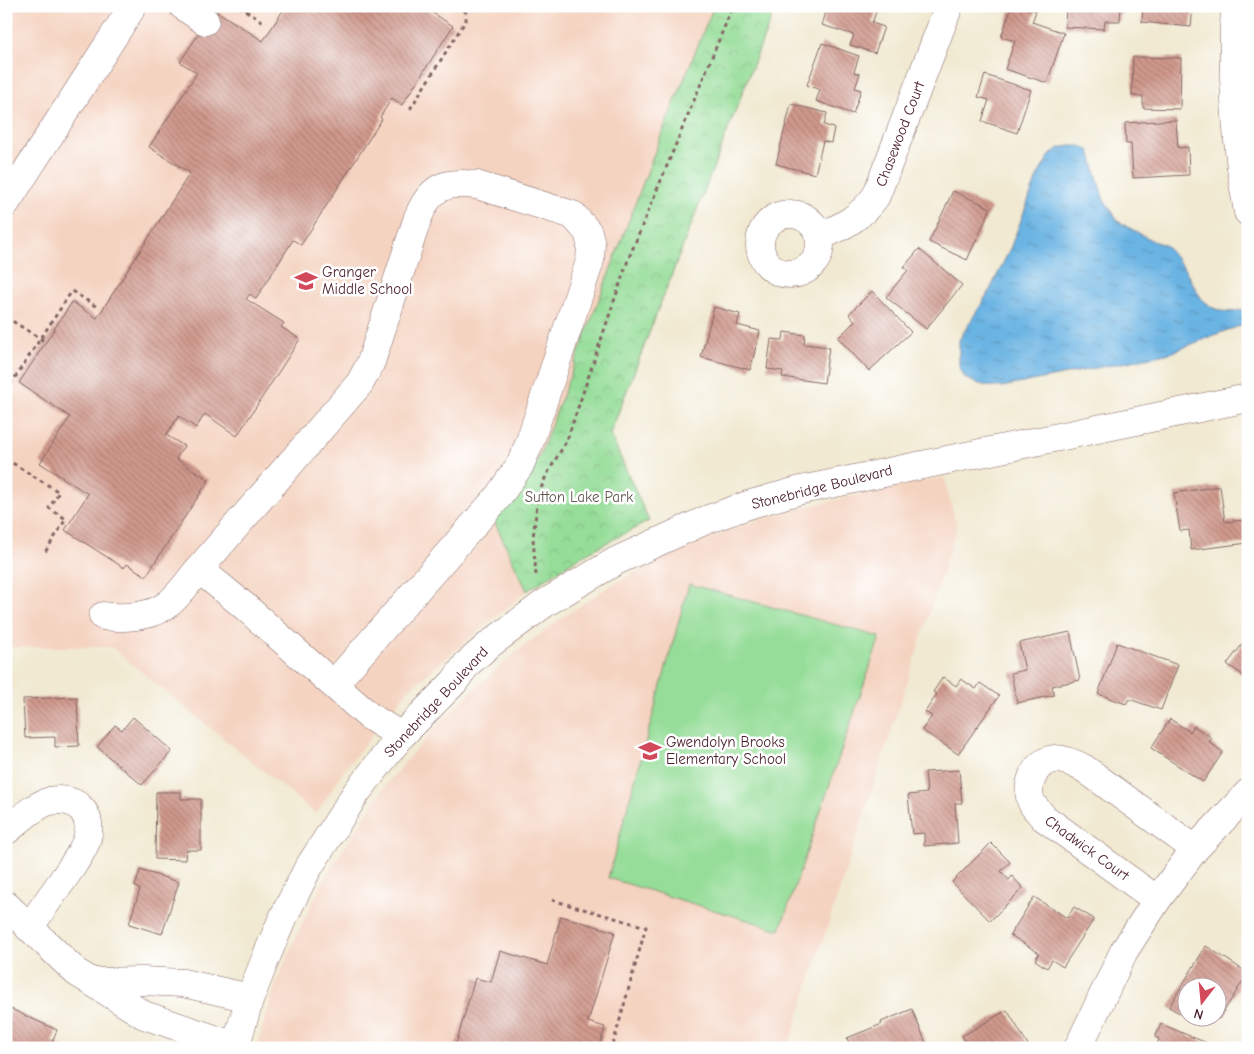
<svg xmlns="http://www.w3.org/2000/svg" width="1254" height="1054" font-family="'Comic Neue',sans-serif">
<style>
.built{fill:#f4d3c0}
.park{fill:url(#park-crowns);stroke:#707e62}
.pitch{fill:#95dd98;stroke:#707e62}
.water{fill:url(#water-ripples);stroke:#5a6a87}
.building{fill:url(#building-back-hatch)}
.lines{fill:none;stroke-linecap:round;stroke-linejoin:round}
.minor-casing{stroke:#846665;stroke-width:29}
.path{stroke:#846665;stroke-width:3;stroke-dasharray:4 4;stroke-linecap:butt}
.minor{stroke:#fff;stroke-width:28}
.labels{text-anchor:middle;stroke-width:5;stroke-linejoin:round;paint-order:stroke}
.street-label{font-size:15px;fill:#4a1f2b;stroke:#fff}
.poi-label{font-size:15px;fill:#4a1f2b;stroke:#fff;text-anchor:start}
.park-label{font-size:15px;fill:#60584c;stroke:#fff}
</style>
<defs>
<pattern id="park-crowns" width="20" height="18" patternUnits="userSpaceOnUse" patternTransform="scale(1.25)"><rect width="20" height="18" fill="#95dd98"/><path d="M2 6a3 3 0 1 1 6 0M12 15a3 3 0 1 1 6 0" fill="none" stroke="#82bd83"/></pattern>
<pattern id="water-ripples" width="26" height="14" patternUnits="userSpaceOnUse" patternTransform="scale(1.25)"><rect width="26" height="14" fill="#6bb4e3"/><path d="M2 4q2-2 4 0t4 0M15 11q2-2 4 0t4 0" fill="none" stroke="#5a92b8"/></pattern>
<pattern id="building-back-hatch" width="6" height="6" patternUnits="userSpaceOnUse" patternTransform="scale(1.25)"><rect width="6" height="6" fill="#d0998c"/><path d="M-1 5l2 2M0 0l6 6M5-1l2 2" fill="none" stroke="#ab7c73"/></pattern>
</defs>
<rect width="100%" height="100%" fill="#fff"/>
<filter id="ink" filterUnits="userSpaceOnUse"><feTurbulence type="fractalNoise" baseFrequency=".02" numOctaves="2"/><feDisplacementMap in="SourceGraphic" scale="10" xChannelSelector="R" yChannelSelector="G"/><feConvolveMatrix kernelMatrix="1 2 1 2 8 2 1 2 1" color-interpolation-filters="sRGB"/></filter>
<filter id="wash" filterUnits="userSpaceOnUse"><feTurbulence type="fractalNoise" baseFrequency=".0096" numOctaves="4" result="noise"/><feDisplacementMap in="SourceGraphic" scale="20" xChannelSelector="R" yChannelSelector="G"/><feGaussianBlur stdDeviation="1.12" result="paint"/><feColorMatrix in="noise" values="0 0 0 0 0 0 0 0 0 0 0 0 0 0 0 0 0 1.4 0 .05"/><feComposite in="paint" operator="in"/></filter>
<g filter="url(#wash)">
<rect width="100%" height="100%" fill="#f1e9d1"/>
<path class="built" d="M6 6H714L662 133 540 455 521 490 494 521 527 591 408 690 345 769 316 814 111 647H6Z
M944 477 957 528 788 1048H256L277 981 301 926 326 876 356 830 388 782 441 721 483 681 523 647 563 617 611 585 666 556 709 538 763 518 843 498Z"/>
<path class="park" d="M714 6H776L610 434 649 521 583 555 527 591 494 521 521 490 540 455 662 133Z"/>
<path class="pitch" d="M689 584 880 637 780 930 608 878Z"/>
<path class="water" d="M1070 146H1081L1090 151 1103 198 1119 222 1153 241 1165 245 1184 268 1201 298 1211 307 1221 311 1231 312 1248 309V324C1219 331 1193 345 1166 354L1002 387C988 387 977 384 965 378L959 366V340L990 290 1010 249 1038 175 1050 155 1060 148Z"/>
<g id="blocks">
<path class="building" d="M286 6H422L453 26 402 105 392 98 380 117 382 119 301 245 293 240 256 299 250 294 246 299 284 323 281 327 300 339 237 436 205 414 196 428 179 416 166 435 184 446 176 459 209 480 146 576 127 564 124 568 65 530 88 494 40 463 70 417 19 383 72 302 97 318 190 173 149 147 197 73 180 62 200 32 203 35 218 12 263 41Z
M828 6H878L872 23 884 27 875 53 850 45 854 35 822 25Z
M1012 6H1021L1036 11 1032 22 1064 33 1047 83 1005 69 1015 41 1001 37Z
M1066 6H1121L1120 21H1105L1104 29 1065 27Z
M1143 6H1193L1191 27 1142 22Z
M822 43 859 56 854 72 860 74 855 88 861 90 853 114 816 101 820 90 807 85Z
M1133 57 1181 58 1180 109 1143 108V96H1132Z
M985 75 1031 90 1017 133 982 121 989 100 978 97Z
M791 104 827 113 824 125 834 128 831 143 823 141 815 174 776 164Z
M1176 120 1178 148 1188 147 1189 175 1133 178 1131 144H1126L1125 123Z
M953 191 991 208 967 260 929 242Z
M919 249 962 285 926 329 886 297 908 270 904 267Z
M872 291 911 332 869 371 838 338 855 321 849 314Z
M714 307 740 314 737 325 760 331 750 370 701 357Z
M784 332 805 335 804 344 829 347 824 383 782 377 783 371 767 369 771 339 783 340Z
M1220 486 1225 522 1245 520 1248 543 1191 550 1189 530 1180 531 1174 493Z
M1070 632 1080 680 1052 686 1054 695 1017 703 1011 673 1025 670 1019 643Z
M1248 637V679L1227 664Z
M1117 643 1178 665 1161 710 1129 699 1126 704 1098 694Z
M943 677 956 686 961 679 976 689 980 683 999 696 958 754 922 730 932 716 925 712 937 694 933 692Z
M77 697 79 746 55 747V737L25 738 23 699Z
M133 717 172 751 142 785 97 747 115 725 122 730Z
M1170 719 1190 732 1194 726 1212 738 1209 742 1223 752 1203 782 1151 748Z
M959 770 962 803H955L958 843 924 846V833L912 834 908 795 927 793 925 772Z
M156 792H181V799H201V850H186L185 860 155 859Z
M991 843 1010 862 1001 871 1009 880 1012 876 1023 888 990 921 952 882Z
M140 870 179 882 162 934 129 924 140 889 135 887Z
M1034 897 1067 918 1074 907 1094 919 1063 967 1052 960 1047 968 1035 960 1039 953 1010 935Z
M561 916 615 932 588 1022 605 1027 599 1048H455L475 978 491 982 500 951 547 965Z
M1206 946 1248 973 1219 1019 1216 1018V986H1186V1016H1191L1190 1019 1169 1007Z
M11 1009 57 1030 52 1042 65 1048H6V1020Z
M912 1009 928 1048H851L847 1038 882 1024 881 1022Z
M1007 1010 1030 1048H963L967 1046 962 1036Z
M1161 1024 1214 1046V1048H1156L1159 1039 1155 1037Z"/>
</g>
</g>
<g filter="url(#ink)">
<use href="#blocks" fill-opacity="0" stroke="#846665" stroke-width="1"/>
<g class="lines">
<defs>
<path id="minor" d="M183 6 205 21
M1235 6C1231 71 1236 148 1248 212
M6 203 133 6
M760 244a30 30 0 1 1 60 0a30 30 0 1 1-60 0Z
M820 236C843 227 861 217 876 196L949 6
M199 569 360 383 371 362 418 217C431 186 445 181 477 185L573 215 588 232 591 244 590 261 529 444 520 465 498 497 334 684
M103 616C123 619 152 617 168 604 180 595 189 580 199 569L243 605 369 716 401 736
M6 831C19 821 34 805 50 801 78 795 95 816 86 842 80 856 71 868 62 881 51 896 40 912 29 928
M1157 900 1043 817C1040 813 1036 809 1033 805 1023 788 1035 760 1055 759 1066 759 1076 764 1085 769L1195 849
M6 905 76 972 144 1015 235 1046
M94 982 143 981 183 983 250 998
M235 1048 250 998 267 955 281 922 307 870 356 793 401 736 454 682 467 664 490 644 545 603 616 561 706 520 751 504 801 490 1248 398
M1078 1048 1124 951 1157 900 1195 849 1248 793"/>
</defs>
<use href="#minor" class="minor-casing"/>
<path class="path" d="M239 6 263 22
M410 109 466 20V13L462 6
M6 317 44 341
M6 391 72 291 97 307
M6 459 59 492 49 508 66 519 44 554
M536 575 533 538 538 496 546 476 567 440 628 260 733 6
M552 900 646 927 612 1048"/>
<use href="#minor" class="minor"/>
</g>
</g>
<defs>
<symbol id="school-bare" viewBox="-9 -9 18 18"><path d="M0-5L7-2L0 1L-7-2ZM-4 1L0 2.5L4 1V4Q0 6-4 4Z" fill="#d1495b" stroke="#fff" stroke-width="2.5" paint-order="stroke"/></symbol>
</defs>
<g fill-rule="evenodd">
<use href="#school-bare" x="290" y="265" width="32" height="32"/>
<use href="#school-bare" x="634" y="735" width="32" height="32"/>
</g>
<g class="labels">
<g class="street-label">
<text transform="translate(900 134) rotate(-69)" y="5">Chasewood Court</text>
<text transform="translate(822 487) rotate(-14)" y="5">Stonebridge Boulevard</text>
<text transform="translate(436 702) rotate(-47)" y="5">Stonebridge Boulevard</text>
<text transform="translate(1087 848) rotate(36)" y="5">Chadwick Court</text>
</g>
<g class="poi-label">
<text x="322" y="277">Granger<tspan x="322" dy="17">Middle School</tspan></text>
<text x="666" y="747">Gwendolyn Brooks<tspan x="666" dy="17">Elementary School</tspan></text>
</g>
<g class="park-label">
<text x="579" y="502">Sutton Lake Park</text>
</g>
</g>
<rect width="1254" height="1054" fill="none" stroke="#fff" stroke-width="25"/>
<g transform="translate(1202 1002) rotate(196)"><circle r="24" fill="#ffffff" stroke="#b7a5aa"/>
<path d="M0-4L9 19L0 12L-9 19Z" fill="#d1495b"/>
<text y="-8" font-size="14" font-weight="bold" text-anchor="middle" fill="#4a1f2b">N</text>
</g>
</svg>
